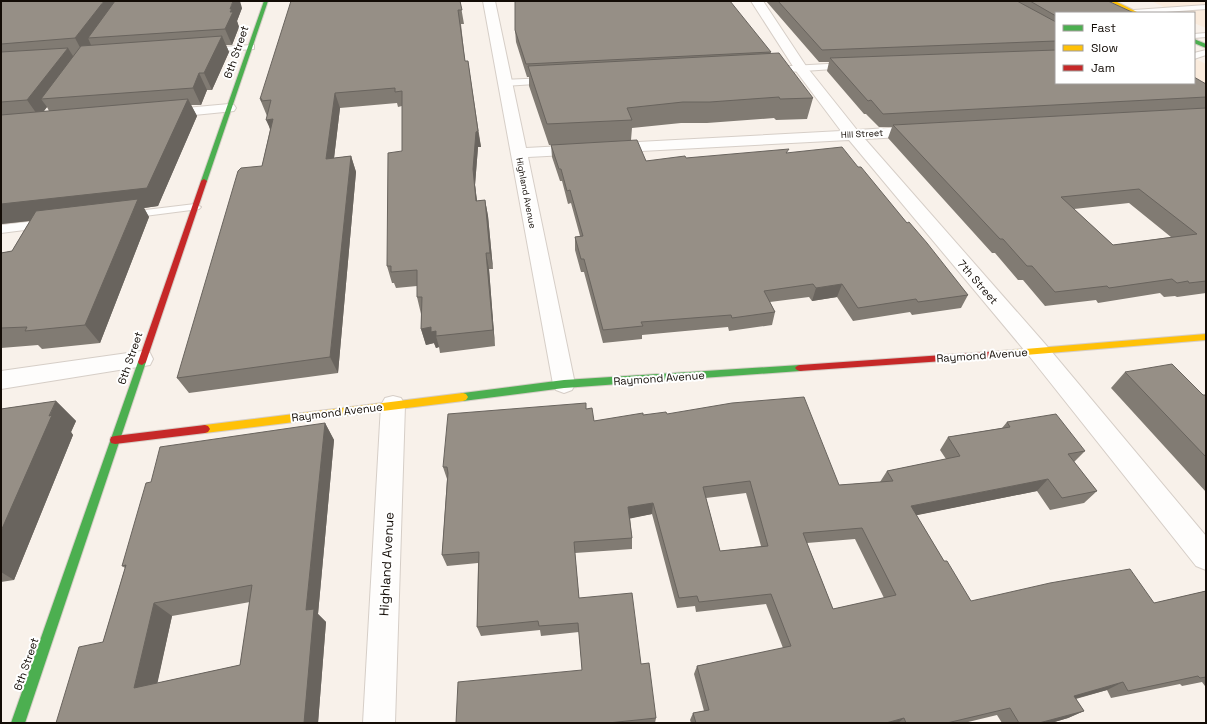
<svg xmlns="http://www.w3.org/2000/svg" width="1207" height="724" font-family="'Space Grotesk',sans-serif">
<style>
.built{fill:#faebdc}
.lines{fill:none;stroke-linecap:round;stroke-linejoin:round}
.lane-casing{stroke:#d6cec7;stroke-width:2}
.street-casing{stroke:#d6cec7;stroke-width:2}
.fast-casing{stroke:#d6cec7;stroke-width:2}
.slow-casing{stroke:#d6cec7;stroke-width:2}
.jam-casing{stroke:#d6cec7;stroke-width:2}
.lane{fill:#fefdfc;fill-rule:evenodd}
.street{fill:#fefdfc;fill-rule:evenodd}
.fast{fill:#4caf50;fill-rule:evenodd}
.slow{fill:#ffc107;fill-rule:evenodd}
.jam{fill:#c62828;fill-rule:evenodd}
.wall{fill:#817b73;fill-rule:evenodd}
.shaded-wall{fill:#69645e}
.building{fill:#968f86;stroke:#69645e;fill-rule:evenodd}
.labels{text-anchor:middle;stroke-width:4;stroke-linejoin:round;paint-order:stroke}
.far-street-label{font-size:9px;fill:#130c06;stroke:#fff}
.street-label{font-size:11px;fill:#130c06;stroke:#fff}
.near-street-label{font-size:13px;fill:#130c06;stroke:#fff}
</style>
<rect width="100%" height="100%" fill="#f8f1ea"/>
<path class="built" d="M1151 1H1206V28L1194 23V13H1177Z
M1194 58 1206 64V104L1194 83Z"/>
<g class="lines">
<defs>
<path id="lane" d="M1206 5V9L1152 13 1130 12 1134 10Z
M1206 33V37L1194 38V34Z
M251 45H254V49L209 52 205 50 209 48Z
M1206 50V55L1194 59V53Z
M846 63 849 64V68L773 73 769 70 773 67Z
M548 78 552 81 551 83 505 86 501 83 505 80Z
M195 204 201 207 199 209 129 218 123 215 129 212Z
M44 220 48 221 50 224 48 227 1 233V225Z"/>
<path id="street" d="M483 1H495L526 148 841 131 796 71 751 1H763L806 66 857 130 920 126 925 128 928 131 925 134 920 136 865 139 1046 345 1206 536V570L1196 566 1030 357 849 140 528 157 575 384 572 390 564 393 556 390 553 384Z
M229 104 234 105 236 108 234 111 164 118 159 117 157 114 159 111 164 110Z
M142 351 150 353 153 359 150 365 1 389V371Z
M393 396 401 398 405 405 395 723H363L381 405 385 398Z"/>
<path id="fast" d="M264 1H268L207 181 206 182H202L201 181Z
M1194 39 1206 44V48L1194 43Z
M142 359 146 362 25 723H11L138 362Z
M800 365 803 366 805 368 803 370 800 371 564 388 463 401 460 400 458 397 460 394 463 393 564 380Z"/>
<path id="slow" d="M1109 1H1115L1139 13H1133Z
M1206 334V340L1001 357 997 354 1001 351Z
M463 393 466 394 468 397 466 400 463 401 205 433 202 432 200 429 202 426 205 425Z"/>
<path id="jam" d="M204 179 207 181 146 362 142 365 139 364 138 362 201 181Z
M1001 351 1005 354 1001 357 800 371 797 370 795 368 797 366 800 365Z
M205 425 208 426 210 429 208 432 205 433 115 444 111 443 110 440 111 437 115 436Z"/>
</defs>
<use href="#lane" class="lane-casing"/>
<use href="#street" class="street-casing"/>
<use href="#fast" class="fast-casing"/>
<use href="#slow" class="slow-casing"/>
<use href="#jam" class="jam-casing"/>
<use href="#lane" class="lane"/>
<use href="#street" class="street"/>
<use href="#fast" class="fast"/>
<use href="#slow" class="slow"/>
<use href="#jam" class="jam"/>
</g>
<path class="wall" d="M1 1 242 8 237 21 239 27 232 45H226L229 52 212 90H207L201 105H191L197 116 158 206 144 208 149 217 100 343 42 349 38 345 1 348V253L12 251 30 221 1 224ZM47 107 49 111H44Z
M460 1 464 24H461L465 61H468L481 147H478L475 185 477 201 485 200 488 216 493 269H489L495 346 440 353 439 347 436 348 434 343 426 345 421 329V314L417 297V286L396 288 394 283H392L387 266 402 151V106L398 107 397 103 340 108 334 158 351 156 356 172 338 373 189 393 177 378 262 166 270 130 267 116 260 99Z
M766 1H1108L1056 13V83L1206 84V293L1177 297 1175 296 1164 297 1160 293 1098 303 1096 300 1045 306 1023 280H1018L995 253H992L888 138 892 127H879L866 114H864L827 71 829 62H819ZM1129 203 1171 237 1113 245 1074 209Z
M515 30 771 52 770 54 813 98 807 119 776 120 774 118 707 123H681L632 128 631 140 646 161 686 158 788 153 858 167 907 223 968 295 961 308 912 315 910 312 853 321 837 297 812 301 809 297 770 302 775 312 772 325 729 331 728 327 642 335V339L603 343 584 272H581L575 250V237L580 236 571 203 568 204 562 181H560L552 157 551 145H549L529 86V77H527L516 42Z
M1125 372 1203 395H1206V492L1111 388Z
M56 401 76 421 71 432 73 435 14 580 1 582V409Z
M586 409 594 421 643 415 667 414 839 485 880 482 887 471 946 459 940 450 948 437 1002 428 1007 422 1085 451 1074 462 1097 491 1084 503 1050 510 1037 491 916 515 944 561 971 601 1154 603 1206 591V685L1205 686 1202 682 1182 686 1180 684 1111 698 1107 690 1076 699 1084 711 1068 718 1051 723H1002L997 715 964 723H691L690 720 693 713 704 711 694 674 697 666 783 648 766 604 696 612 695 606 677 608 652 514 630 518 632 538V549L575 553 579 598 641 664 656 718 655 723H456L582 670 579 632 541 636 540 630 481 636 477 627 478 563 447 566 442 555 447 479 443 467ZM746 493 761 546 720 551 706 498ZM855 539 884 598 833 609 807 543Z
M325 423 334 440 318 614 326 622 318 723H56L103 642 125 568 122 566 151 482ZM250 602 240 665 157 683 172 616Z"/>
<path class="shaded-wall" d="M104 1H123L88 38 91 45 84 55 75 38Z
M233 1H240L242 8 237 21 239 27 232 45 225 29 230 9Z
M222 36 229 52 212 90 204 73Z
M68 48 78 64 41 99 47 107 39 117 27 100Z
M199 73 207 90 201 105 193 88Z
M335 93 340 108 332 175 326 159Z
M188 99 197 116 158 206 144 208 149 217 100 343 85 325 134 209 1 224V204Z
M273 119V135L266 120Z
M478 131 481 147H478L475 185 479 217 476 201 473 169 476 132Z
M351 156 356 172 338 373 330 357Z
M485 200 488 216 493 269 490 253Z
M486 253 489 269 495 346 493 330Z
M842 284 837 297 812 301 816 288Z
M431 327 436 331V336L439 347 436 348 434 343 426 345 421 329Z
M56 401 76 421 71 432 73 435 14 580 1 572V531Z
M325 423 334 440 318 614 326 622 318 723H304L306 610Z
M1048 479 1037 491 903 518 911 506Z
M653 503 652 514 628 519V507Z
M154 603 172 616 154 699 134 688Z
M1123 682 1107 690 1059 703 1074 696Z
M1084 711 1068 718 1051 723H1039Z
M904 718 898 723H886Z"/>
<path class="building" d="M1 1H104L75 38 1 44Z
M115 1H233L230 9H232L230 12H233L225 29 88 38Z
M291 1H460L462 10H458L465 61H468L478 131 476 132 473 169 476 201 485 200 490 253H486L493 330 436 336V331L431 332V327L421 329 422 297H417V270L391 272V266H387L388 153 402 151V91L395 92V88L335 93 326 159 351 156 330 357 177 378 238 171 241 168 262 166 273 119 266 120 271 100 261 101 262 99H260Z
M515 1H730L771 52 526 64 515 30Z
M778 1H1017L1056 22V41L822 50Z
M1030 1H1108L1134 13H1056V16Z
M222 36 204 73H199L193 88 41 99 81 46Z
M68 48 27 100 1 102V52Z
M1056 50V83H1194V77L1206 84V97L883 114 871 100 868 101 830 58Z
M779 53 813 98 780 99 779 97 710 102H683L627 108 632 120 547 124 528 66Z
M188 99 147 188 1 204V115Z
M1206 108V281L1189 283 1188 281 1177 283 1172 279 1109 288 1107 286 1055 292 1032 266H1027L1003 239H1000L893 125ZM1139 189 1197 234 1113 245 1061 197Z
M637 140 646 161 685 156 686 158 789 149 786 153 842 147 858 167H861L907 223 909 222 927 243 968 295 918 302 916 299 858 308 842 284 816 288 813 284 764 291 775 312 732 318 731 315 641 322 643 326 603 330 584 259H581L575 237 583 236 570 190 567 191 561 169H559L551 145Z
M138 199 85 325 25 331 27 327 1 328V253L12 251 36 211Z
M1172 364 1203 395H1206V457L1125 372Z
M804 397 839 485 893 481 887 471 960 456 948 437 1010 427 1007 422 1056 414 1085 451 1068 454 1097 491 1062 498 1048 479 911 506 944 561H947L971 601 1050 583 1130 569 1154 603 1206 591V677L1200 678 1198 676 1128 691 1123 682 1074 696 1084 711 1039 723H1019L1010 708 947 723H906L904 718 886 723H696L693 713 709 710 697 666 791 646 771 594 699 602 697 596 679 598 653 503 628 507 632 538 574 542 579 598 632 593 641 664 649 663 656 718 608 723H456L458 682 582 670 578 623 539 626 538 621 477 627 479 552 442 555 448 473 447 467H443L448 414 586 403V409L592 408 594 421 643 413V415L666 412 667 414 732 403ZM750 481 768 546 720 551 703 487ZM862 528 896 595 833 609 803 533Z
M56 401 49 416 52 415 1 531V409Z
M325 423 306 610 314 609 304 723H56L79 647 103 642 126 565 122 566 146 483 151 482 160 447ZM252 585 240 665 134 688 154 603Z"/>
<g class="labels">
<g class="far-street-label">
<text transform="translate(862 134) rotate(-3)" y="3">Hill Street</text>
<text transform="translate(526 193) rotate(79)" y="3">Highland Avenue</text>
</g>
<g class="street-label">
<text transform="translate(236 52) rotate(-71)" y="4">6th Street</text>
<text transform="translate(978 282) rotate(49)" y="4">7th Street</text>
<text transform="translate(982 355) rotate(-4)" y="4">Raymond Avenue</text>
<text transform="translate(130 358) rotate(-71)" y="4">6th Street</text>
<text transform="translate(659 378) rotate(-4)" y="4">Raymond Avenue</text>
<text transform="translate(337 412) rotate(-7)" y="4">Raymond Avenue</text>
<text transform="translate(26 664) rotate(-71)" y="4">6th Street</text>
</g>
<g class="near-street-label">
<text transform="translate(386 564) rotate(-87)" y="5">Highland Avenue</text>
</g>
</g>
<rect width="1207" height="724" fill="none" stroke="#130c06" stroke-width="4"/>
<rect x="1055" y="12" width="140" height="72" fill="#ffffff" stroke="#a19e9b"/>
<rect x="1063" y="25" width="20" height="6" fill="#4caf50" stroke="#a19e9b"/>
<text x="1091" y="32" font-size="12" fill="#130c06">Fast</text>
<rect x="1063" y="45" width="20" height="6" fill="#ffc107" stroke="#a19e9b"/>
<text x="1091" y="52" font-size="12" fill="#130c06">Slow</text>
<rect x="1063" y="65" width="20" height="6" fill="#c62828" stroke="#a19e9b"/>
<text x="1091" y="72" font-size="12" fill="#130c06">Jam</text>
</svg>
